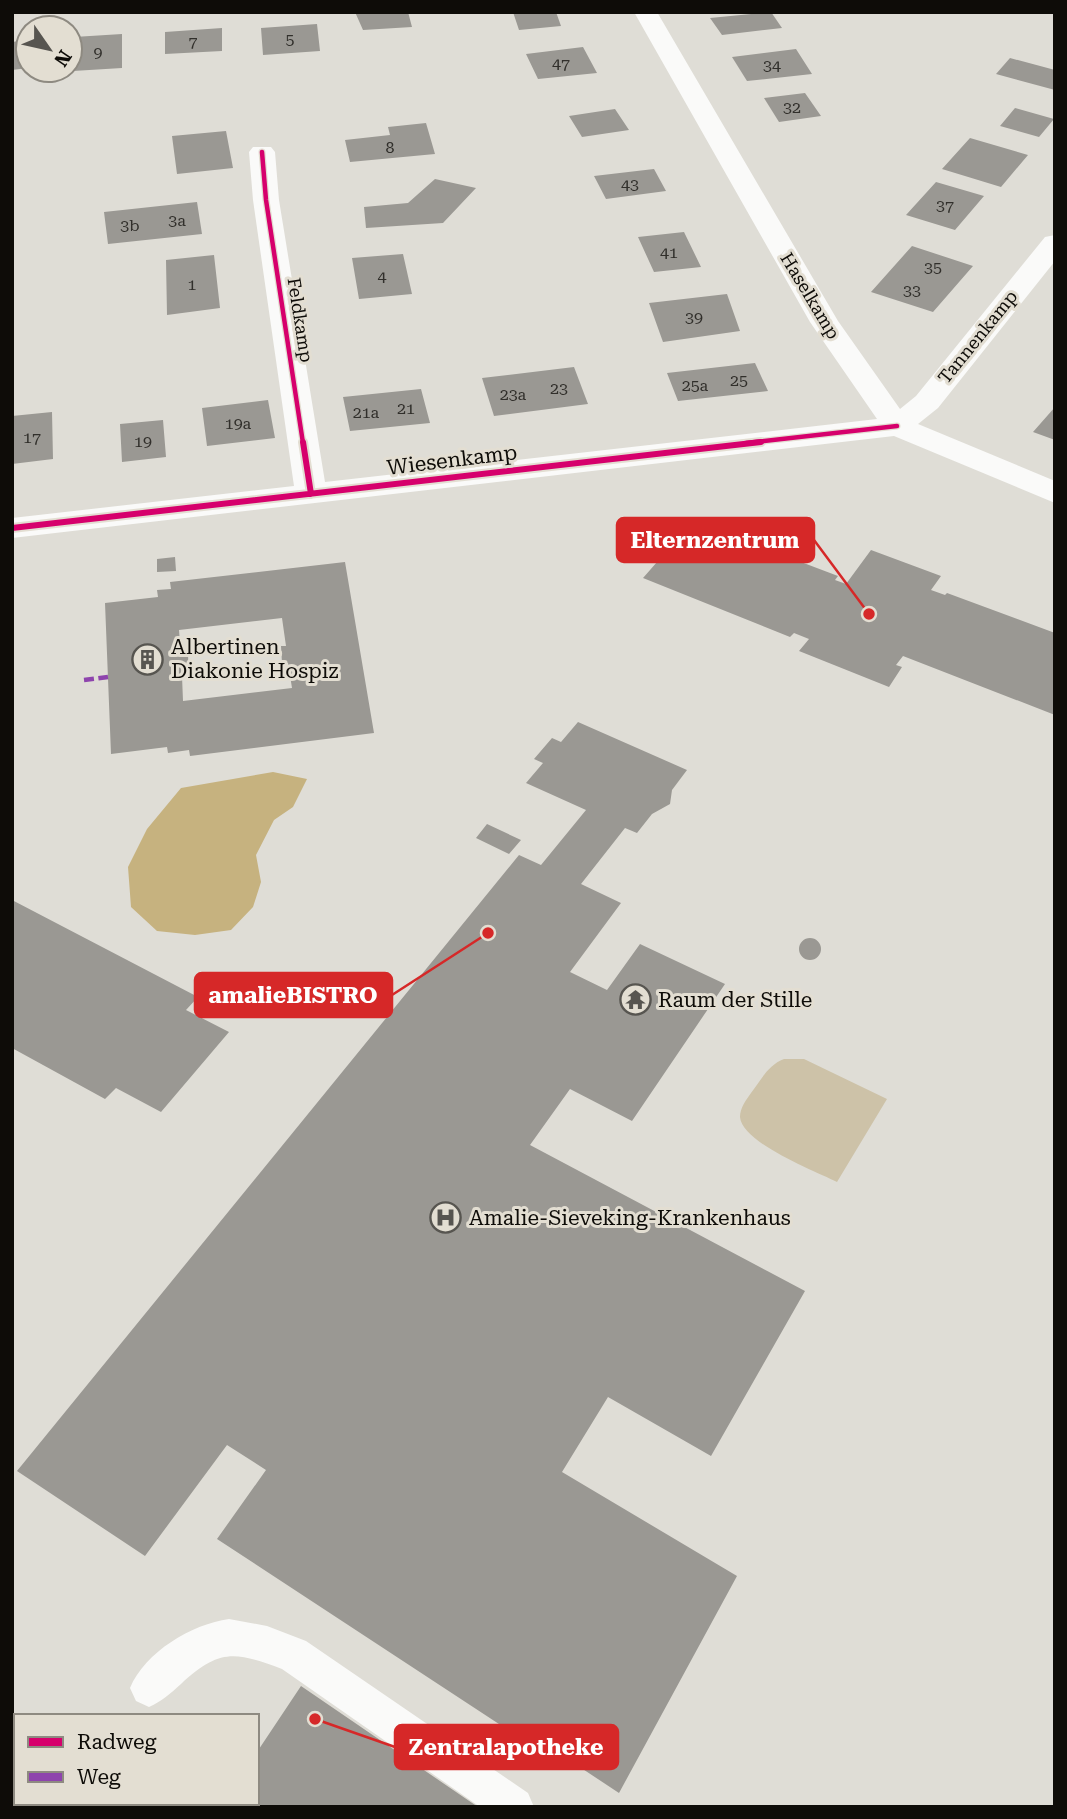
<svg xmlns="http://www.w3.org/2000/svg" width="1067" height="1819" font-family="'Roboto Serif',serif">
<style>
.green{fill:#cdc2a8}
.water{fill:#c6b27f}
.building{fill:#9a9893;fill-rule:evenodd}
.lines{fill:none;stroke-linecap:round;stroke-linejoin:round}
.service{fill:#fafaf9;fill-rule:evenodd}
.minor{fill:#fafaf9;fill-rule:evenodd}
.quiet{stroke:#8e44ad;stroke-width:4.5;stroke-dasharray:10 4.5;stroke-linecap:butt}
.cycleway-far1-casing{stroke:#e3ded2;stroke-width:7}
.cycleway-casing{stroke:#e3ded2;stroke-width:10}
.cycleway-far1{stroke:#d6006c;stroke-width:4.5}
.cycleway{stroke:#d6006c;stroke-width:6}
.labels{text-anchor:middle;stroke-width:6;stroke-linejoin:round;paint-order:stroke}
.far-number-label{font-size:16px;fill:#312f2b}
.far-street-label{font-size:18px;fill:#0e0c08;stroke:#e3ded2}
.street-label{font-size:21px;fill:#0e0c08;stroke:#e3ded2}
.poi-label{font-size:21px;fill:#0e0c08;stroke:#e3ded2;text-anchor:start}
.leader{fill:none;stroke:#d62828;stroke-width:2.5}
.callout-dot{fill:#d62828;stroke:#e3ded2;stroke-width:2.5}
.callout{fill:#d62828;stroke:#d62828;stroke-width:2.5}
.callout-label{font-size:23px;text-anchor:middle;font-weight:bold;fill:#fff}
</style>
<rect width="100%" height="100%" fill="#dfddd6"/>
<path class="green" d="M784 1059H804L887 1099 837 1182C815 1171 742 1143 740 1117 740 1108 746 1100 751 1093 761 1080 768 1065 784 1059Z"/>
<path class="water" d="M273 772 307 779 293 807 274 820 256 855 261 882 253 907 231 930 195 935 157 931 131 907 128 867 147 829 181 788Z"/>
<path class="building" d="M355 12H408L412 27 363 30Z
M513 12H556L561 26 519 30Z
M771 12 782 28 722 35 710 18Z
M317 24 320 51 263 55 261 28Z
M222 28V51L165 54V32Z
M122 34V68L73 71 74 37Z
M28 40V68L12 70V42Z
M583 47 597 73 538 79 526 54Z
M796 49 812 74 747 81 732 57Z
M1010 58 1055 70V90L996 74Z
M805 93 821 116 779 122 764 98Z
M1015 108 1054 119 1039 137 1000 126Z
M615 109 629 130 582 137 569 116Z
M426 123 435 154 350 162 345 140 390 135 388 127Z
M226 131 233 168 177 174 172 136Z
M970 138 1028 155 1001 187 942 169Z
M654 169 666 191 606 199 594 176Z
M435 179 476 188 443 223 366 228 364 207 408 203Z
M936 182 984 196 955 230 906 215Z
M197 202 202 234 108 244 104 212Z
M684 232 701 267 654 272 638 237Z
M912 246 973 266 933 312 871 292Z
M403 254 412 294 359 299 352 258Z
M214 255 220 308 167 315 166 260Z
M727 294 740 331 663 342 649 303Z
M755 363 768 391 678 401 667 373Z
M574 367 588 404 494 416 482 378Z
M421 389 430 423 350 431 343 397Z
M268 400 275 438 207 446 202 408Z
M1055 407V440L1033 432Z
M52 412 53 459 12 464V416Z
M163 420 166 457 122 462 120 424Z
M693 521 838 576 835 580 846 584 871 550 941 576 931 590 945 595 947 593 1055 633V715L903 656 896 665 902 667 889 687 799 651 809 639 794 633 790 637 643 578Z
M175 557 176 571 157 572V559Z
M345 562 374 733 190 756 189 750 168 753 167 747 111 754 105 603 158 597 157 590 171 589 170 582ZM282 618 286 646H281L282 663H288L292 688 183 701 182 676 189 675 188 655 181 656 179 630Z
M578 722 687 770 672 790 670 804 652 814 637 833 625 828 581 884 621 903 570 972 607 990 640 944 725 984 632 1121 570 1089 530 1145 805 1291 711 1456 608 1397 562 1472 737 1576 619 1793 551 1748 546 1755 217 1539 266 1470 227 1445 145 1556 17 1471 519 855 541 865 586 810 526 783 543 763 534 759 552 738 561 742Z
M487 824 521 840 509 854 476 838Z
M12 900 198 997 186 1010 229 1032 161 1112 116 1088 105 1099 12 1048Z
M799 949a11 11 0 1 1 22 0a11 11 0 1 1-22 0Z
M301 1686 478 1807H241L236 1803H257V1752Z"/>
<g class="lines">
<path class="service" d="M229 1619 267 1626 306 1641 528 1793 534 1807H480L282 1669C234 1651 219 1649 181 1684 170 1694 162 1701 149 1707L136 1701 130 1688C145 1652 192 1624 229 1619Z"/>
<path class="minor" d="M634 12H657L838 321 900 409 916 396 1045 237 1055 235V261L938 408 918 424 1055 481V503L894 436 12 538V518L294 486 253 200 249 152 253 147H271L275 152 279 200 325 482 877 419 810 322Z"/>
<path class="quiet" d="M84 680 108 677"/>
<defs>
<path id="cycleway-far1" d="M262 152 266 200 303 443
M746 443 897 426"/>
<path id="cycleway" d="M303 442 311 494
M12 528 761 442"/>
</defs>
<use href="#cycleway-far1" class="cycleway-far1-casing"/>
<use href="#cycleway" class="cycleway-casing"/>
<use href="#cycleway-far1" class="cycleway-far1"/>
<use href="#cycleway" class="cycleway"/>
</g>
<defs>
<symbol id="building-ring" viewBox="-11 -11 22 22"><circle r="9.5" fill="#e3ded2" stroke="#575550" stroke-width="1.5"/><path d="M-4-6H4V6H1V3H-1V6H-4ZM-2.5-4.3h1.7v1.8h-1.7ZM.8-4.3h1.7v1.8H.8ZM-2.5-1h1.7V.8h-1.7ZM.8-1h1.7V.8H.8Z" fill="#575550"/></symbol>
<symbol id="temple-ring" viewBox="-11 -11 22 22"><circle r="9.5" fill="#e3ded2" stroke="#575550" stroke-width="1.5"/><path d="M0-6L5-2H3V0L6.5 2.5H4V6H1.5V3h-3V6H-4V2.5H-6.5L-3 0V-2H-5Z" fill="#575550"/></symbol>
<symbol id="hospital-ring" viewBox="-11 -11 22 22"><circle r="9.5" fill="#e3ded2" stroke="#575550" stroke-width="1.5"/><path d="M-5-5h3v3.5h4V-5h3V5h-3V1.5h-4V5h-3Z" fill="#575550"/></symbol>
</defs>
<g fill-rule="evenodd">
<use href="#building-ring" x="130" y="642" width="35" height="35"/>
<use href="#temple-ring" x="618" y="982" width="35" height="35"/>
<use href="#hospital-ring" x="428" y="1200" width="35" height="35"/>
</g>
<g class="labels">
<g class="far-number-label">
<text x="290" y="45">5</text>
<text x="193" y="47">7</text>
<text x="98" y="58">9</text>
<text x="561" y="69">47</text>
<text x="772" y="71">34</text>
<text x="792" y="113">32</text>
<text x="390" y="153">8</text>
<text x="630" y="190">43</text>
<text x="945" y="211">37</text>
<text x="177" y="226">3a</text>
<text x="130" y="231">3b</text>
<text x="669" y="258">41</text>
<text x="933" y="273">35</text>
<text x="382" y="282">4</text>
<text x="192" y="290">1</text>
<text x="912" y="296">33</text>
<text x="694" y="323">39</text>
<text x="739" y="386">25</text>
<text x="695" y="391">25a</text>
<text x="559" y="394">23</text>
<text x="513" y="400">23a</text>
<text x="406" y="414">21</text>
<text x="366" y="418">21a</text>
<text x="238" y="429">19a</text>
<text x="32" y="443">17</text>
<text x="143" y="447">19</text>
</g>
<g class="far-street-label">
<text transform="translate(810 296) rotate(59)" y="6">Haselkamp</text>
<text transform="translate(300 320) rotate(81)" y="6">Feldkamp</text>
<text transform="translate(978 337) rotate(-51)" y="6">Tannenkamp</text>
</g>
<g class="street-label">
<text transform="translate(452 460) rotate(-7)" y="7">Wiesenkamp</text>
</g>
<g class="poi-label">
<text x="171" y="654">Albertinen<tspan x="171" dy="24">Diakonie Hospiz</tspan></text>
<text x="658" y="1007">Raum der Stille</text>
<text x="469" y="1225">Amalie-Sieveking-Krankenhaus</text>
</g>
</g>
<path class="leader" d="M869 614L814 540M488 933L392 995M315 1719L395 1747"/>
<g class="callout-dot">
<circle cx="869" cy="614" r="7"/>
<circle cx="488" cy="933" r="7"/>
<circle cx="315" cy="1719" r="7"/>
</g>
<g class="callout">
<rect x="617" y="518" width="197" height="44" rx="7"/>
<rect x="195" y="973" width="197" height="44" rx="7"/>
<rect x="395" y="1725" width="223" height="44" rx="7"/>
</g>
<g class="callout-label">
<text x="715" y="548">Elternzentrum</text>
<text x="293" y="1003">amalieBISTRO</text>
<text x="506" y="1755">Zentralapotheke</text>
</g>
<rect width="1067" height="1819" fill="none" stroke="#0e0c08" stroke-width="28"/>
<rect x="14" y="1714" width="245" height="91" fill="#e3ded2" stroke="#8e8a81" stroke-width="2"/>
<rect x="28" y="1737" width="35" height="10" fill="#d6006c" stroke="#8e8a81" stroke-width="2"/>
<text x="77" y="1749" font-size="21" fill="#0e0c08">Radweg</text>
<rect x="28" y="1772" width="35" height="10" fill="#8e44ad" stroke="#8e8a81" stroke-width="2"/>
<text x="77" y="1784" font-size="21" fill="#0e0c08">Weg</text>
<g transform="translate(49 49) rotate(124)"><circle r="33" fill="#e3ded2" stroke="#8e8a81" stroke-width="2"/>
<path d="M0-5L12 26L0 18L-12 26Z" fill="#575550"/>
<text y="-10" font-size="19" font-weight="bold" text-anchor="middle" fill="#0e0c08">N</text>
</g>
</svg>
